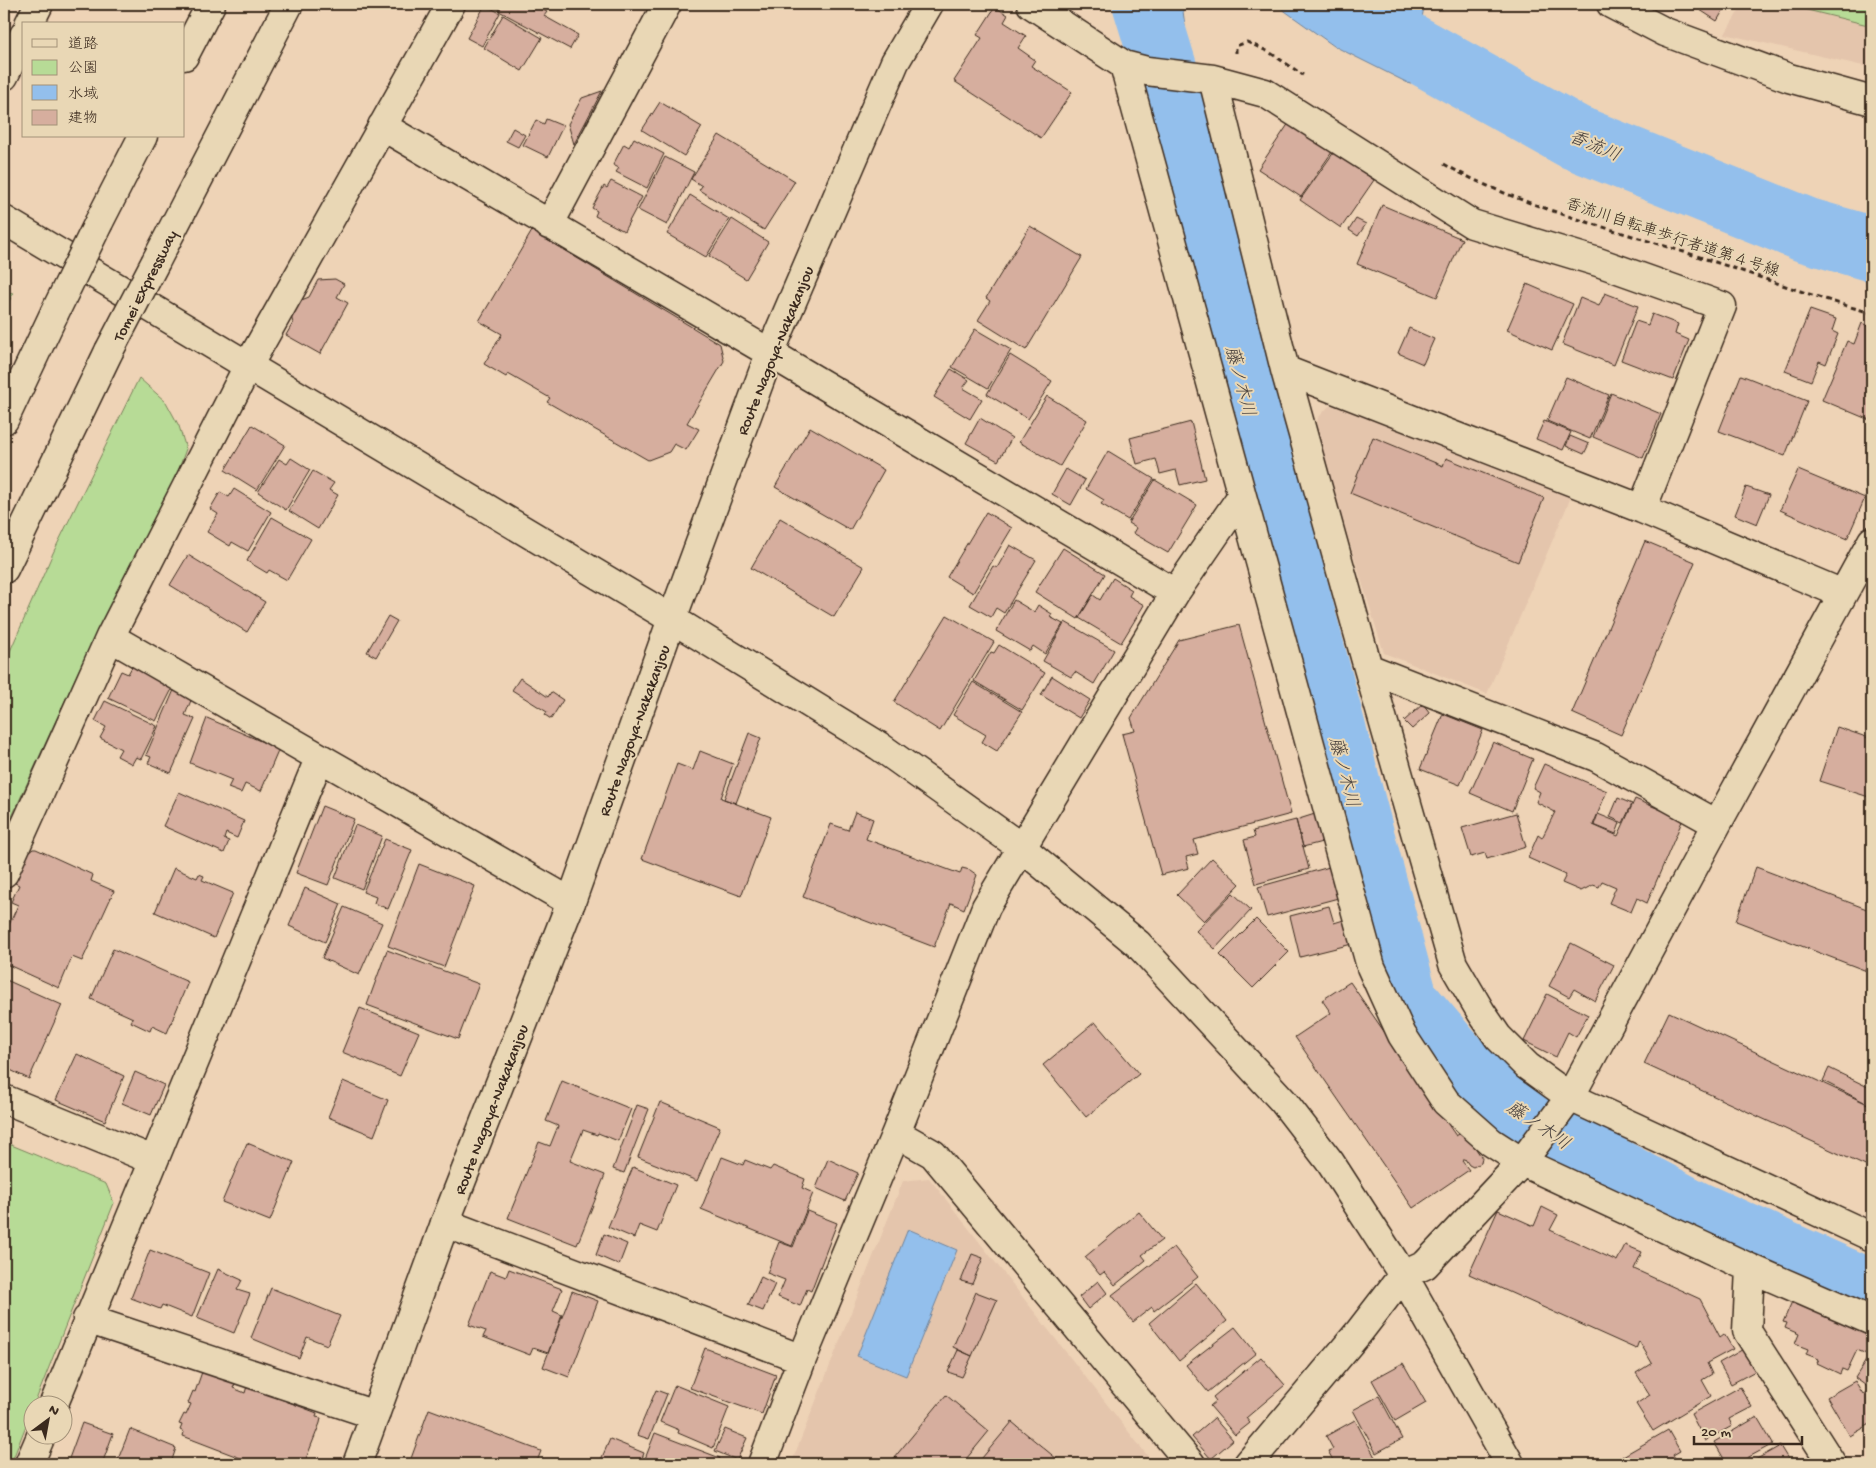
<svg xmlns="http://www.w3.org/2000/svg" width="1876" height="1468" font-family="'Gochi Hand','Klee One',sans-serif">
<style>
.built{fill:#e4c5ac}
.green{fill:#b7db96;stroke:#79825a}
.water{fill:#93bfec;stroke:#70839a}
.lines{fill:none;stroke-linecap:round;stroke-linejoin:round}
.river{stroke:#93bfec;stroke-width:65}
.building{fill:#d6ae9e;stroke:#3b2a1e}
.minor-casing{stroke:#3b2a1e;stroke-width:31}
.major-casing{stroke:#3b2a1e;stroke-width:31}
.highway-casing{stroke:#3b2a1e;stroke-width:31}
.path{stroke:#3b2a1e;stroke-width:3;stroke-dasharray:5 4;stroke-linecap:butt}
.minor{stroke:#e9d7b5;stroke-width:28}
.major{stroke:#e9d7b5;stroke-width:28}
.highway{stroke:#e9d7b5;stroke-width:28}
.highway-bridge-casing{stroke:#3b2a1e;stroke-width:31;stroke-linecap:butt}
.highway-bridge{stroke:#e9d7b5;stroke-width:28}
.labels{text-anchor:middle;stroke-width:4;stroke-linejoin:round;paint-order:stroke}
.street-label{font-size:16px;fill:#3b2a1e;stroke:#e9d7b5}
.water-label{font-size:18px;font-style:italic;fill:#48403d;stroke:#e9d7b5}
</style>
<rect width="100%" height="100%" fill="#eed3b6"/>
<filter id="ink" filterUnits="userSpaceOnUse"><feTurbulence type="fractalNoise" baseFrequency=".02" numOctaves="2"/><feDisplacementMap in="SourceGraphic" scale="10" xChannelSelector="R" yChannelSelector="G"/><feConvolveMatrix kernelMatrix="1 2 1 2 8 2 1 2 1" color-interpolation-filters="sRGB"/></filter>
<g filter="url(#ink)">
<path class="built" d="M1743 4H1872V68L1725 34Z
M1329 406 1346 407 1571 497 1487 694 1384 653 1315 431 1318 418Z
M929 1178 1154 1464H791L903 1181Z"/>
<path class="green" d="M1796 4H1872V26L1799 8Z
M4 291 13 293 4 312Z
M139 378 166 402 179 426 186 449 177 474 79 670 4 834V665L53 553Z
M4 1142 106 1184 114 1203 34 1405 32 1406V1410L11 1464H4Z"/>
<path class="water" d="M1126 4H1182L1201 141 1166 150Z
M1275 4H1420L1424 7 1410 84 1334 46Z
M908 1229 957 1250 906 1376 857 1356Z"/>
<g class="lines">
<path class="river" d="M1145 4 1166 73 1234 356 1406 1001 1466 1072 1553 1138 1694 1213 1872 1293
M1335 4 1574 137 1806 230 1872 249"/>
</g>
<path class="building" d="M503 4H522L533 10 535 6 547 12 544 16 578 35 570 49 499 11Z
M1695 4H1727L1717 21 1694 6Z
M485 5 500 13 482 46 467 38Z
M995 7 1008 15 1004 22 1026 36 1018 48 1035 60 1031 66 1072 92 1041 138 954 81 982 38 977 35Z
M503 15 542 38 522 71 484 48Z
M602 91 574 144 568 124 582 98Z
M660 102 702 127 684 156 642 130Z
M546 119 563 126 548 157 523 145 536 120 544 124Z
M1289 123 1332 152 1301 197 1258 169Z
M513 128 525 135 518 147 506 141Z
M719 135 795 181 764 230 699 190 702 186 691 179Z
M634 138 664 154 647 188 616 172 619 168 613 165 624 144 629 147Z
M1334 152 1374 180 1341 228 1300 200Z
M665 157 694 172 667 225 638 210Z
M611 181 642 197 624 231 595 216 597 211 592 208 604 186 607 188Z
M690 195 729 219 706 257 667 234Z
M1382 205 1462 239 1437 297 1357 264Z
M732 219 768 242 746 279 709 256Z
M1356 219 1366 224 1358 236 1349 230Z
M1030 226 1082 257 1026 350 978 320 990 301 986 298Z
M532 231 720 344 724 361 687 423 699 429 686 450 674 444 669 452 648 460 547 402 550 398 508 374 506 377 484 364 502 334 479 321Z
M335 279 344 284 337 297 348 303 320 354 286 335 293 323 291 316 299 301 309 297 318 280Z
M1527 284 1573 304 1552 350 1507 330Z
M1605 293 1638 306 1614 365 1562 344 1580 298 1599 306Z
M1810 310 1836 319 1832 331 1838 334 1826 364 1819 361 1811 381 1785 371Z
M1652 314 1678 324 1675 334 1689 340 1673 380 1621 360 1636 321 1648 325Z
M1862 323 1872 328V421L1822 400 1847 341 1854 344Z
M1409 328 1434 339 1423 364 1398 353Z
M975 329 1011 350 988 388 952 367Z
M1010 355 1052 381 1028 419 987 394Z
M951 369 969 380 963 388 982 399 970 419 934 397Z
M1741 375 1807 401 1785 456 1719 431Z
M1566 377 1609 395 1590 439 1547 421Z
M1611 393 1661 414 1643 458 1593 437Z
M1047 396 1087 420 1060 466 1019 442Z
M980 418 1012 438 998 461 966 443Z
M1544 421 1571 432 1563 450 1536 439Z
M1191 422 1205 479 1180 485 1176 470 1160 474 1156 459 1137 464 1130 438Z
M252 425 285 445 257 490 225 470Z
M810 427 884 470 850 530 775 487Z
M1570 436 1589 444 1584 454 1566 446Z
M1373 437 1443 466 1446 458 1544 498 1518 562 1350 493Z
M1108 451 1154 479 1128 520 1101 504 1104 500 1086 489Z
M291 458 310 470 286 510 258 492 279 459 287 464Z
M1066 469 1085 480 1071 505 1052 494Z
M1798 470 1865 498 1847 539 1780 510Z
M313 471 334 483 329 490 338 495 318 529 289 511Z
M1155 480 1197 505 1168 553 1133 533 1136 528 1128 523Z
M1746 487 1769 495 1757 524 1735 515Z
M234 489 271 512 248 551 232 542 230 546 207 532 218 514 210 509 220 492 229 497Z
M986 512 1012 528 973 593 947 577Z
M272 517 311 539 287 580 269 570 267 573 247 561Z
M780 518 864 567 834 617 751 568Z
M1645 541 1695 562 1621 735 1572 713Z
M1010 545 1036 560 1004 613 996 608 991 617 970 605 993 566 997 568Z
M1063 548 1105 574 1078 619 1035 592Z
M188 555 265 602 247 632 170 585Z
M1113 578 1132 590 1129 596 1144 605 1121 643 1079 618 1093 595 1100 600Z
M1014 600 1034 612 1038 605 1052 614 1050 617 1063 624 1045 654 1033 646 1030 651 996 631Z
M947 615 994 642 940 731 894 702Z
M388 616 397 621 376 657 367 652Z
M1065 622 1114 650 1094 684 1075 672 1071 677 1043 661Z
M1239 625 1291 814 1194 840 1198 854 1186 857 1189 868 1161 875 1122 734 1135 731 1131 718 1179 640Z
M999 645 1045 673 1022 710 974 681 991 652 994 653Z
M133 665 174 685 156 721 108 698 121 671 128 674Z
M1052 676 1090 700 1079 718 1041 695Z
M520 678 548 697 551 692 563 700 551 719 545 715 547 712 512 690Z
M973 682 1022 712 997 751 982 742 986 735 953 715Z
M174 690 192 698 185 715 195 719 171 773 148 763 151 757 146 755Z
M105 701 157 726 141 759 136 757 132 764 117 756 121 749 100 738 106 727 95 721Z
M1423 704 1430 713 1412 729 1404 721Z
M1443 714 1483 730 1460 785 1420 769Z
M207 718 279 749 261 791 245 784 241 793 228 788 232 780 190 763Z
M1837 727 1872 739V798L1819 781Z
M749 733 761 738 736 803 724 799Z
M1493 742 1533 759 1512 811 1470 793Z
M700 751 733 764 721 798 771 817 741 896 642 859 677 764 693 770Z
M1544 764 1607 791 1593 825 1618 836 1635 799 1683 819 1647 903 1637 898 1631 912 1609 903 1616 887 1602 881 1599 887 1593 885 1581 891 1562 883 1566 875 1528 858 1538 835 1542 838 1555 812 1536 802 1540 792 1533 788Z
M179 792 244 821 237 838 226 833 224 839 229 841 224 853 163 826Z
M1618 798 1632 804 1623 823 1610 817Z
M322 806 354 819 328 885 296 873Z
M855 812 873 819 866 839 960 874 962 868 970 870 977 875 964 909 951 903 934 947 803 897 831 824 848 830Z
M1318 813 1326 841 1303 847 1296 820Z
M1516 813 1526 847 1487 859 1485 853 1471 857 1462 828Z
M1598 814 1620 823 1616 834 1594 825Z
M1296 820 1309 869 1256 884 1244 840 1255 837 1253 831Z
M355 825 382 836 362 889 335 878Z
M385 839 412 850 388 909 374 903 376 897 363 892Z
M33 849H36L93 875 91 881 114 891 82 961 72 957 59 988 4 963V936L18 905 11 902 19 885 15 883 29 852Z
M1212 858 1240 884 1204 921 1177 895Z
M419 864 475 886 444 967 388 946Z
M1333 866 1342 897 1267 917 1258 887Z
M1756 867 1872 911V973L1736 921Z
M174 868 197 878 199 874 204 876 202 880 233 893 214 938 155 912Z
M305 888 341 904 325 942 289 926Z
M1233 893 1251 910 1215 949 1196 931Z
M1329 906 1334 923 1347 919 1352 944 1300 957 1290 916Z
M344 907 382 923 359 975 322 958Z
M1256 919 1289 952 1253 988 1220 955Z
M1571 943 1614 965 1595 1001 1574 989 1569 997 1549 986Z
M113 949 188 982 167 1033 152 1026 150 1031 131 1022 133 1018 91 999Z
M387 950 479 984 458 1039 367 1005Z
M4 979 62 1005 29 1079 4 1067Z
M1350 982 1456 1136 1462 1132 1471 1141 1482 1158 1481 1163 1473 1167 1469 1165 1465 1159 1462 1161 1469 1170 1413 1208 1295 1037 1331 1013 1322 1000Z
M1547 994 1588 1015 1576 1037 1568 1032 1556 1057 1524 1041Z
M360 1008 419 1032 400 1076 342 1052Z
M1669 1012 1872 1106V1169L1644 1064Z
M1095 1022 1139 1074 1086 1117 1043 1065Z
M77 1054 124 1076 105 1121 56 1100Z
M1829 1068 1872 1089V1106L1823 1081Z
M135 1072 164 1085 151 1115 122 1103Z
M343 1081 388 1100 374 1136 328 1117Z
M562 1081 631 1109 618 1141 598 1133 597 1135 583 1130 570 1161 605 1175 577 1245 508 1218 539 1142 550 1146 558 1126 546 1121Z
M660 1102 720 1127 697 1181 638 1157Z
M637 1105 649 1109 624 1173 613 1169Z
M247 1143 294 1162 270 1221 222 1202Z
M722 1157 743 1165 745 1160 770 1170 773 1166 805 1179 802 1188 813 1193 792 1246 701 1209Z
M828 1159 858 1173 845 1201 816 1188Z
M633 1167 676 1185 657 1232 639 1225 634 1238 608 1227Z
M1542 1207 1558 1215 1550 1230 1617 1261 1625 1245 1642 1252 1634 1269 1700 1299 1720 1337 1724 1334 1733 1349 1707 1363 1712 1374 1702 1380 1711 1396 1653 1431 1636 1404 1650 1395 1636 1373 1652 1363 1639 1341 1636 1349 1469 1274 1498 1210 1534 1226Z
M807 1211 837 1223 811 1291 807 1289 800 1306 778 1297 785 1280 767 1273 779 1242 793 1247Z
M1139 1212 1162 1240 1142 1255 1146 1260 1115 1285 1104 1272 1100 1275 1085 1257Z
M604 1234 627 1244 619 1265 596 1255Z
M1174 1247 1198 1277 1154 1311 1152 1307 1133 1322 1112 1295Z
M150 1250 209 1273 192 1317 162 1305 160 1309 131 1298Z
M972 1254 983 1258 972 1284 961 1281Z
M218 1269 242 1280 237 1290 250 1294 234 1333 197 1318Z
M509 1269 562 1289 553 1311 562 1315 548 1353 533 1348 530 1355 483 1337 486 1331 469 1325 490 1271 506 1277Z
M761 1277 775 1284 763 1311 748 1305Z
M1098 1281 1107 1293 1088 1309 1079 1297Z
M1196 1283 1227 1321 1179 1361 1149 1323Z
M271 1288 340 1316 327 1345 307 1337 299 1358 251 1338Z
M572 1291 598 1301 569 1377 543 1367Z
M976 1292 997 1300 972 1356 953 1347Z
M1794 1297 1872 1332V1347L1869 1355 1857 1350 1847 1371 1842 1369 1840 1374 1817 1363 1819 1359 1806 1354 1808 1349 1795 1344 1799 1334 1785 1328 1787 1323 1783 1322Z
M1235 1327 1256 1353 1208 1392 1186 1365Z
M1747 1347 1759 1369 1731 1384 1719 1363Z
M705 1348 776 1375 762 1414 690 1388Z
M958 1350 972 1356 962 1377 948 1372Z
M1872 1351V1390L1855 1378Z
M1261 1357 1285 1385 1246 1418 1250 1423 1235 1435 1210 1406 1216 1401 1213 1397Z
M1403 1363 1426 1403 1395 1421 1372 1380Z
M203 1369 236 1382 233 1388 245 1393 247 1386 317 1413 316 1417 321 1418 320 1423 304 1464H256L183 1436 184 1432 180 1430 182 1425 179 1424 184 1414 186 1415 191 1404 188 1403 193 1391 195 1392Z
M1855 1381 1863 1394 1869 1391 1872 1397V1423L1850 1436 1827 1397Z
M675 1385 729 1407 713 1448 678 1433 679 1430 660 1422Z
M1740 1387 1752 1407 1729 1419 1732 1426 1705 1441 1691 1414Z
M656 1390 667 1394 649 1439 637 1435Z
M946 1395 989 1431 962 1464H889Z
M1379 1396 1402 1439 1376 1453 1353 1410Z
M429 1409 541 1451 536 1464H409Z
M1757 1417 1773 1444 1736 1464H1727L1714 1442Z
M1214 1418 1233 1440 1211 1459 1192 1437Z
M1355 1420 1376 1459 1367 1464H1335L1328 1451 1333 1449 1326 1436Z
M1012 1422 1063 1464H977Z
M82 1423 113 1434 102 1464H67Z
M130 1429 176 1448 172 1460 180 1464H121L117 1462Z
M725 1429 747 1438 737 1460 715 1451Z
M1668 1430 1680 1451 1673 1455 1676 1460 1668 1464H1609Z
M655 1433 720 1458 718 1464H643Z
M610 1439 644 1453 640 1464H605L600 1462Z
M1780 1446 1791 1464H1748Z"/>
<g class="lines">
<defs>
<path id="minor" d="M1031 4 1124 65 1147 71 1213 79 1265 93 1472 224 1598 262 1722 306 1642 509
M1611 4 1665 32 1789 78 1872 101
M29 24 39 4
M1124 65 1371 967 1402 1035 1446 1102 1491 1142 1522 1162 1750 1268 1747 1331 1832 1464
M4 76 24 35
M1213 79 1285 370 1368 668 1453 964 1481 1012 1498 1037 1527 1066 1570 1097 1872 1237
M382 126 770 353 1175 593
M4 220 672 619 879 746 1022 848 1138 944 1283 1101 1330 1162 1403 1275 1510 1464
M549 225 667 4
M1285 370 1642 509 1843 594
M110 637 571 902
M1368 668 1596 757 1717 824
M4 873 110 637 248 366 451 4
M4 1099 153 1160
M896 1133 933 1154 1191 1464
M445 1223 802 1359
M1750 1268 1872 1321
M87 1319 375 1415
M53 1406 319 759
M29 1464 41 1436
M762 1464 802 1359 896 1133 986 907 1175 593 1241 497
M1248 1464 1359 1332 1403 1275 1425 1265 1522 1162 1570 1097 1717 824 1872 541"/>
<path id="major" d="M357 1464 445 1223 571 902 672 619 770 353 895 62 929 4"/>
<path id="highway" d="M184 56 211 4
M99 222 143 136
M156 261 289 4
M4 420 54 314
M4 569 109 351"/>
</defs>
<use href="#minor" class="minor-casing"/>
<use href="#major" class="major-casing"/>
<use href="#highway" class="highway-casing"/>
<path class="path" d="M1236 53V46L1247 42 1269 52 1303 75
M1444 164C1514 204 1597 224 1674 249 1741 269 1805 295 1872 313"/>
<use href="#minor" class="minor"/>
<use href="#major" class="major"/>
<use href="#highway" class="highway"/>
<defs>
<path id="highway-bridge" d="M54 314 99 222
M109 351 156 261"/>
</defs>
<use href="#highway-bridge" class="highway-bridge-casing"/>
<use href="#highway-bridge" class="highway-bridge"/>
</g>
</g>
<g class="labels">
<g class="street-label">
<text transform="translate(1673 236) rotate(18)" y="6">香流川自転車歩行者道第４号線</text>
<text transform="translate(144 285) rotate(-63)" y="6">Tomei Expressway</text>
<text transform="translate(774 350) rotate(-68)" y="6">Route Nagoya-Nakakanjou</text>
<text transform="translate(633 730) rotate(-70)" y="6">Route Nagoya-Nakakanjou</text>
<text transform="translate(490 1109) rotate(-69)" y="6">Route Nagoya-Nakakanjou</text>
</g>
<g class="water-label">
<text transform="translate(1595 145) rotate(23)" y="6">香流川</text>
<text transform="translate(1241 381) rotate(75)" y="6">藤ノ木川</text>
<text transform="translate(1345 772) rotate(75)" y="6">藤ノ木川</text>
<text transform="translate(1539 1125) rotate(34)" y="6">藤ノ木川</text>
</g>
</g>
<rect width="1876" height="1468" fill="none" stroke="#e9d7b5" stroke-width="20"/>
<rect x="10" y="10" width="1856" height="1448" fill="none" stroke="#3b2a1e" stroke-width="2" filter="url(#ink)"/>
<rect x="22" y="22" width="162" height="115" fill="#e9d7b5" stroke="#a39279"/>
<rect x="32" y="39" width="25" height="8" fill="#e9d7b5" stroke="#a39279"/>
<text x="68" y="48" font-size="15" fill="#3b2a1e">道路</text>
<rect x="32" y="60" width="25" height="15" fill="#b7db96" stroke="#a39279"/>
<text x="68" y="72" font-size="15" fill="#3b2a1e">公園</text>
<rect x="32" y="85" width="25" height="15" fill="#93bfec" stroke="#a39279"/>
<text x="68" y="98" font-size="15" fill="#3b2a1e">水域</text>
<rect x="32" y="110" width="25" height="15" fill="#d6ae9e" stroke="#a39279"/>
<text x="68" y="122" font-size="15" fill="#3b2a1e">建物</text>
<g transform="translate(48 1420) rotate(32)"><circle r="24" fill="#e9d7b5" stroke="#a39279"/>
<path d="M0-4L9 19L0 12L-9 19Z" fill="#3b2a1e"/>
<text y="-8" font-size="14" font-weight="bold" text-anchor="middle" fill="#3b2a1e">N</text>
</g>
<path d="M1694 1436v8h108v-8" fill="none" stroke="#3b2a1e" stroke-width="2.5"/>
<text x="1701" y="1436" font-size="15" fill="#3b2a1e" stroke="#e9d7b5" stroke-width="4" paint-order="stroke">20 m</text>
</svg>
